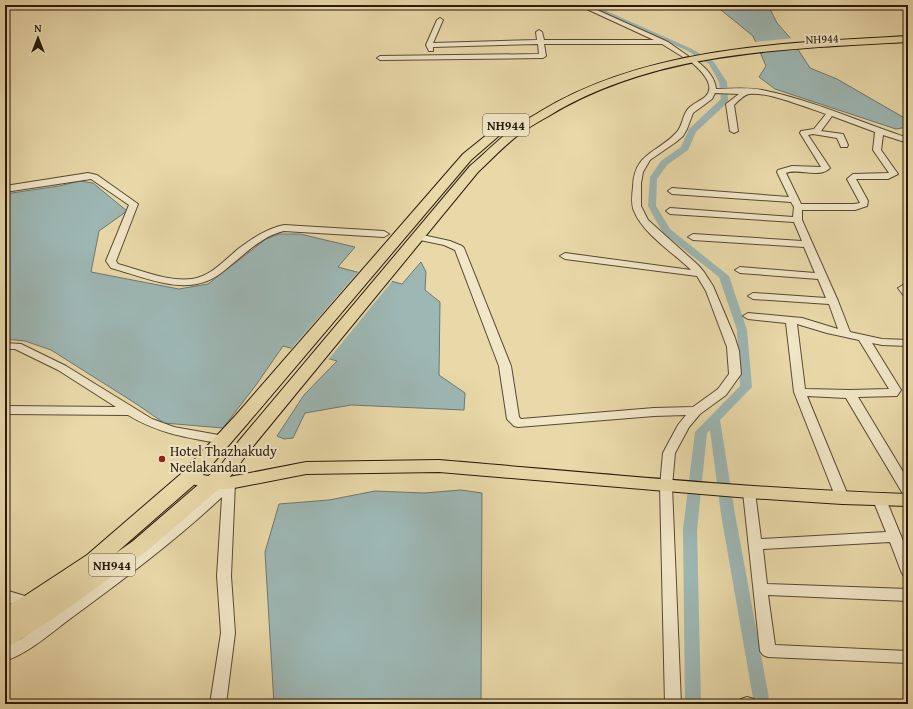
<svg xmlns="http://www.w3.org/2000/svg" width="913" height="709" font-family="'Gentium Book Plus',serif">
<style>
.water{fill:#9db7b4;stroke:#6e7870}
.pier{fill:#e9d9a9}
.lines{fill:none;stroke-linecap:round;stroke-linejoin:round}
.canal{fill:#9db7b4;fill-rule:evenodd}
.minor-casing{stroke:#584932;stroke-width:2}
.major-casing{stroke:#28190a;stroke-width:2}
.highway-casing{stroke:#28190a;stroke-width:2}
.minor{fill:#f1e6c7;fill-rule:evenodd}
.major{fill:#e9d9a9;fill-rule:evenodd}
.highway{fill:#e9d9a9;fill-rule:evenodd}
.poi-dot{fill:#8f2418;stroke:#f1e6c7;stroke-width:1.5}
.labels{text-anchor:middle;stroke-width:4;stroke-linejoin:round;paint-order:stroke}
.far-street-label{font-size:12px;fill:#28190a;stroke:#f1e6c7}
.shield{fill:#f1e6c7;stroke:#645643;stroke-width:1}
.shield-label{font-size:13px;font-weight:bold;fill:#28190a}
.poi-label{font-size:14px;fill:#28190a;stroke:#f1e6c7;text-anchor:start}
</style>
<rect width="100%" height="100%" fill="#e9d9a9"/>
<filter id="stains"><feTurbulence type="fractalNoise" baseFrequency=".005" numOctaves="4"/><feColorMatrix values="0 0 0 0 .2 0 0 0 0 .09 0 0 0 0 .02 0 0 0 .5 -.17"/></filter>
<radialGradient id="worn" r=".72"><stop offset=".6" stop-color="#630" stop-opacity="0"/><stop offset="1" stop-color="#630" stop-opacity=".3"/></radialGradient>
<path class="water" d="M713 5H768L777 23 792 40 810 68 837 79 908 120V127L896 129 775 89 759 77 766 66 753 36 721 10Z
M80 181 93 183 127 211 99 231 91 272 179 289 208 284 266 239 279 234H300L355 247 338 267 402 284 421 262 426 272 425 290 440 302 439 375 465 393 464 410 351 405 305 413 293 438 284 439 277 436 304 395 337 361 283 346 256 385 223 428 164 423 135 403 51 350 25 341 5 339V194L59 186Z
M461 490 482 493 481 704H274L265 552 279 504 329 500 375 491 424 493Z"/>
<path class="pier" d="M793 38 800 48 760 53 754 42Z
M359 271 393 280 328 360 290 350Z"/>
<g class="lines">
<path class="canal" d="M585 5H593L692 49 714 62 727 82 728 102 696 132 688 150 667 165 657 179 656 206 670 229 729 276 747 330 752 387 720 420 735 514 770 704H754L721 514 710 430 707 433 697 530 701 704H685L683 530 695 432 740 386 737 330 719 277 663 233 648 206 650 177 661 161 681 147 689 129 721 99 719 82 709 64 688 51Z"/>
<defs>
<path id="minor" d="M578 5H586L668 42 688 56 683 57 662 44H544L546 56 543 58 380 60 377 58 380 56 539 54 538 44 433 47V51H429L426 45 437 20 440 18 443 20 433 43 537 40 536 32 539 30 542 32 544 40H654Z
M690 59H694C704 66 715 76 716 89 731 89 747 87 762 90 812 100 860 122 908 138V143L883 135 881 150 898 174 888 179H856L868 201 867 206 855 210H802V220L838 301 850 332 882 339 908 340V346L882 345 872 343 901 390 897 396 858 397 908 480V496L903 494 846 398 807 396 849 498 847 501 842 503 837 501 794 392 786 323 748 319 743 316 748 313 802 318 838 329 829 304 753 299 748 296 753 293 826 298 818 279 740 273 735 270 740 267 815 273 804 247 693 240 688 237 693 234 802 241 794 222 670 214 666 211 670 208 793 217 794 207 791 202 672 194 668 191 672 188 789 197 777 172 778 170 792 166 821 167 800 133 801 131 814 129 826 114C807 108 767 91 749 94 744 95 738 101 734 105L738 131 734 133 730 131 726 104 739 94 715 93 712 99 693 113 687 129 683 136 676 142 650 160 643 172 641 183V206L648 220 698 265 704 272 713 286 735 338 739 351 741 374 726 395 700 414 689 427 675 453 672 486 681 704H665L660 486 663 453 678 425 686 415 654 416 518 427 514 426 507 419 499 366 455 250 444 245 415 239 413 237 418 234 450 241 462 246 464 248 511 366 519 417 521 419 654 408 693 407 718 389 729 374 727 347 706 291 697 276 565 259 560 256 565 253 691 270C674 253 643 234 634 211 631 204 632 195 633 187 634 153 656 154 676 133 683 126 682 116 688 109 693 103 701 101 706 96 717 84 698 68 690 61ZM832 116 875 132 873 150 889 173 853 174 847 179 860 203 854 204H801L786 173C799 168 819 179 830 168L808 135 813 134 837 138 841 147H847L848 145 843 134 821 131ZM797 324 827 333 859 340 889 389 850 390 805 389Z
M88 173 97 175 138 204 116 261 118 264C141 270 167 282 192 279 210 277 225 260 238 249 253 238 266 229 284 225L384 231 389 234 384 237 284 231C266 235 251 248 237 260 228 267 218 277 207 281 176 293 141 276 111 268L106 261 129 205 91 179 5 192V186Z
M903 285 908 288V297L904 296 898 288Z
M5 343 21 344 66 366 152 419 174 427 224 436 228 437 230 440 228 443 224 444C189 438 159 434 128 415L5 414V406L116 407 58 370 15 349H5Z
M229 479 234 480 235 483 231 576 235 633 226 704H210L221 633 217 576 222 497C175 541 123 580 71 618 51 633 29 653 5 661V647L21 639 87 591 179 522 224 480Z
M749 487 754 489 755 492 761 539 886 532 873 500 875 497 880 495 885 497 908 553V576L903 575 901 571 890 542 763 549 767 584 908 589V601L768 595 775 645 908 651V663L768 657 763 655 760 651 743 492 744 489Z
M5 590 35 599 37 603 35 607 30 609 5 602Z
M747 697 754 699 756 704H739L741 699Z"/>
<path id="major" d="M439 460C595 473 751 489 908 494V506L842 504 749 498 439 472 306 474 229 489H213L183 482 181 478 183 474 189 472 213 477H229L306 462Z"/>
<path id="highway" d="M908 36V42C786 49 654 51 547 117 538 122 529 127 521 133 506 144 492 159 478 172L250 450 233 473 220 488 147 551 53 619 13 644 5 647V627L10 624 5 626V607L23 597 87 555 182 473 236 415 463 154 499 125H507L509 127 471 160 248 423 196 483 116 553 133 541 206 478 221 465 238 442 470 166C484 154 498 140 513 128 521 122 532 117 541 111 649 46 786 43 908 36Z"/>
</defs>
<use href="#minor" class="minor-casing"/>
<use href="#major" class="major-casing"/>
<use href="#highway" class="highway-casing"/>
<use href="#minor" class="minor"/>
<use href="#major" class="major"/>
<use href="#highway" class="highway"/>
</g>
<circle class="poi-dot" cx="162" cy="459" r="4"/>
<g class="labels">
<g class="far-street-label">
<text transform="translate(822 39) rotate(-3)" y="4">NH944</text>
</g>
<g class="shield">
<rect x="483" y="114" width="46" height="22" rx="3"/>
<rect x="89" y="554" width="46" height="22" rx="3"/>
</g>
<g class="shield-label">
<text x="506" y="130">NH944</text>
<text x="112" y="570">NH944</text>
</g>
<g class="poi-label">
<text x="170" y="456">Hotel Thazhakudy<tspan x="170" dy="16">Neelakandan</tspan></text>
</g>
</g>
<rect width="913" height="709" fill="none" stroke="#e9d9a9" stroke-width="20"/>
<rect x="6" y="6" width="901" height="697" fill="none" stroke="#28190a" stroke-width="2"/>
<rect x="10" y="10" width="893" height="689" fill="none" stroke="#28190a"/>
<g transform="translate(38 38)" stroke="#f1e6c7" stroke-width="3" paint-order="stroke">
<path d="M0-3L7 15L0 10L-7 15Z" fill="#28190a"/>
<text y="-6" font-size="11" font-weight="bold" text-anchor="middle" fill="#28190a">N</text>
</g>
<rect width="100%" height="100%" filter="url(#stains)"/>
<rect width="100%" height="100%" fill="url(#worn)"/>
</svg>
